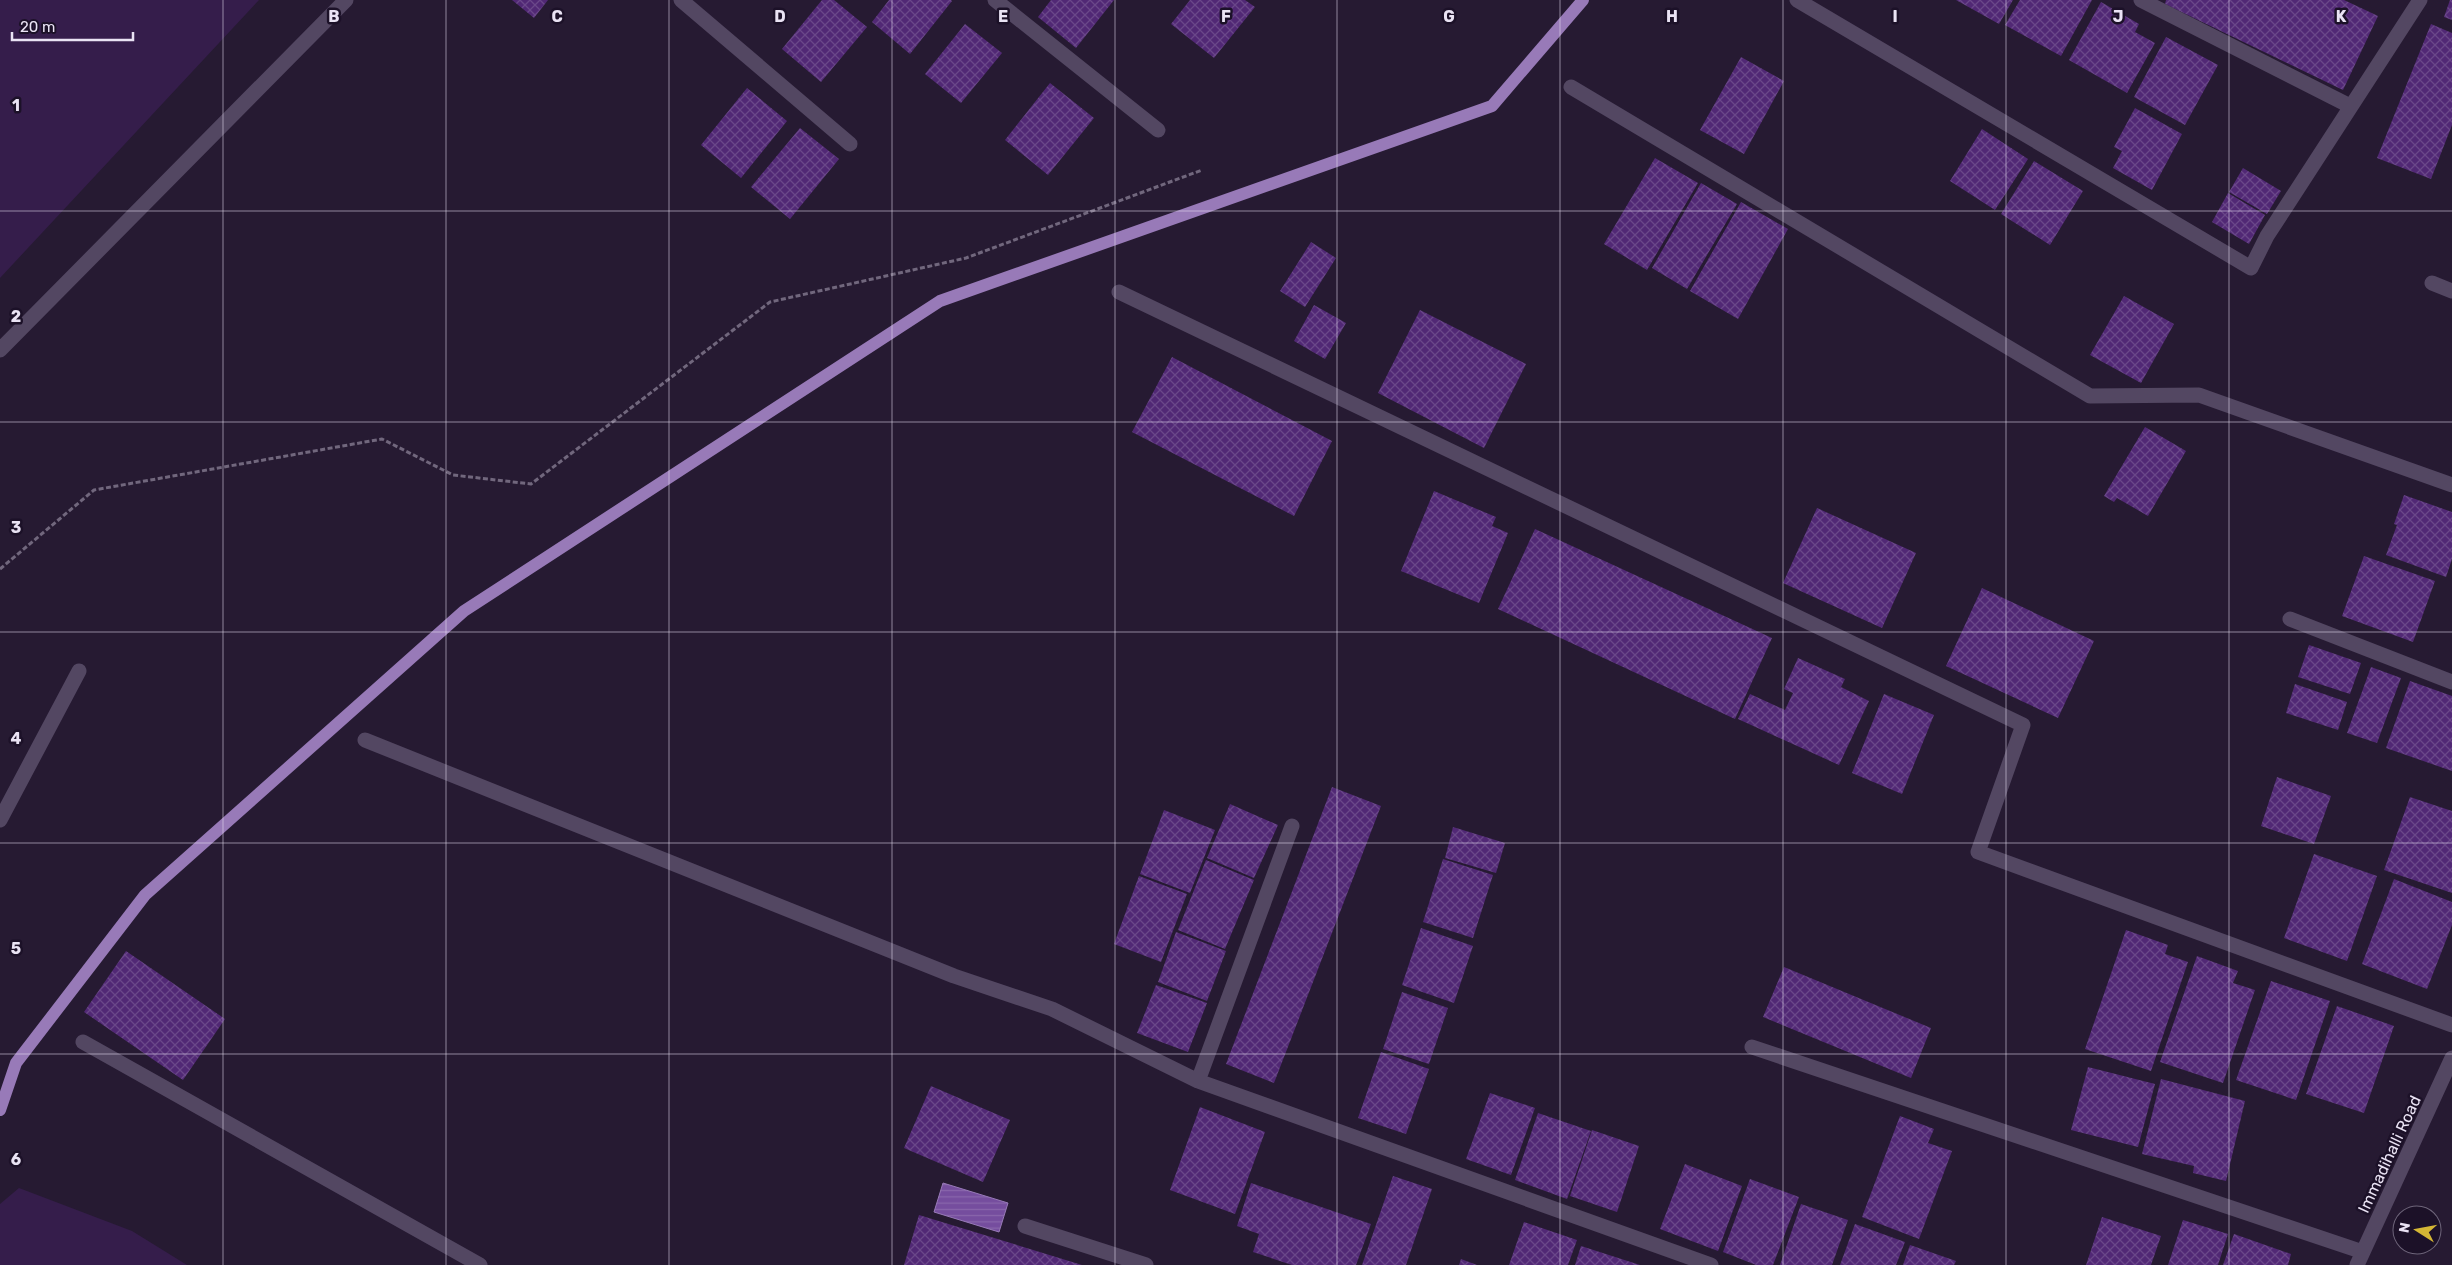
<svg xmlns="http://www.w3.org/2000/svg" width="2452" height="1265" font-family="Rubik,sans-serif">
<style>
.green{fill:#351d4b}
.water{fill:url(#water-rules);stroke:#987ab8}
.lines{fill:none;stroke-linecap:round;stroke-linejoin:round}
.stream{stroke:#987ab8;stroke-width:12}
.building{fill:url(#building-cross-hatch)}
.path{stroke:#71677d;stroke-width:3;stroke-dasharray:5 2.5;stroke-linecap:butt}
.minor{stroke:#534762;stroke-width:15}
.grid{fill:none;stroke:#eae3f4;stroke-width:1;stroke-opacity:0.55}
.labels{text-anchor:middle;stroke-width:5;stroke-linejoin:round;paint-order:stroke}
.street-label{font-size:16px;fill:#eae3f4;stroke:#1c1128}
.grid-label{font-size:16px;text-anchor:middle;font-weight:bold;fill:#eae3f4;stroke:#1c1128;stroke-width:5;stroke-linejoin:round;paint-order:stroke}
</style>
<defs>
<pattern id="water-rules" width="6" height="5" patternUnits="userSpaceOnUse" patternTransform="scale(1.25)"><rect width="6" height="5" fill="#754d9e"/><path d="M0 2.5h6" fill="none" stroke="#8966ac"/></pattern>
<pattern id="building-cross-hatch" width="8" height="8" patternUnits="userSpaceOnUse" patternTransform="scale(1.25)"><rect width="8" height="8" fill="#512875"/><path d="M0 0l8 8M0 8l8-8" fill="none" stroke="#6a4789"/></pattern>
</defs>
<rect width="100%" height="100%" fill="#261a32"/>
<path class="green" d="M0 0H259L0 278Z
M19 1188 132 1231 187 1265H0V1204Z"/>
<path class="water" d="M943 1183 1008 1203 999 1232 934 1212Z"/>
<g class="lines">
<path class="stream" d="M0 1110 16 1063 145 895 464 611 940 301 1492 106 1583 0"/>
</g>
<path class="building" d="M512 0H548L534 18Z
M822 0H834L867 27 821 82 782 49Z
M889 0H951L952 1 910 54 872 22Z
M1051 0H1114L1076 48 1038 17Z
M1190 0H1245L1255 7 1214 58 1171 24Z
M1956 0H2013L1999 24Z
M2020 0H2092L2061 56 2005 25Z
M2166 0H2344L2378 16 2343 90 2165 4Z
M2450 0H2452V20L2444 17Z
M2101 2 2139 24 2135 32 2155 43 2127 93 2069 60Z
M965 24 1002 53 961 103 925 74Z
M2431 24 2452 33V125L2431 179 2377 158Z
M2166 37 2218 65 2185 125 2134 97Z
M1741 57 1784 81 1744 154 1700 130Z
M1050 83 1094 118 1048 175 1005 140Z
M747 88 787 121 741 178 701 145Z
M2135 108 2182 134 2152 190 2113 168 2122 151 2114 147Z
M800 128 839 159 790 219 751 187Z
M1982 129 2028 159 1995 210 1950 181Z
M1655 158 1698 183 1647 270 1604 244Z
M2034 161 2083 191 2050 245 2001 214Z
M2243 168 2281 191 2267 214 2229 192Z
M1701 183 1737 204 1687 289 1652 268Z
M2228 193 2265 215 2249 244 2212 222Z
M1741 202 1788 229 1738 319 1690 291Z
M1311 242 1336 258 1305 307 1280 291Z
M2124 296 2174 324 2141 383 2090 355Z
M1314 305 1346 323 1325 359 1294 341Z
M1420 310 1526 364 1484 448 1378 393Z
M1172 357 1332 441 1294 516 1132 432Z
M2145 427 2186 451 2148 516 2117 498 2114 502 2104 496Z
M1434 491 1496 517 1492 526 1508 533 1479 603 1401 571Z
M2404 495 2452 512V559L2446 577 2386 555 2397 525 2394 524Z
M1817 508 1916 553 1882 628 1783 583Z
M1535 529 1772 638 1735 719 1498 609Z
M2364 556 2435 581 2413 642 2342 616Z
M1982 588 2094 641 2058 718 1946 666Z
M2309 645 2361 663 2350 694 2298 677Z
M1798 658 1845 679 1841 687 1869 701 1839 765 1738 719 1750 694 1785 710 1793 693 1784 689Z
M2371 667 2401 678 2377 743 2347 733Z
M2410 681 2452 696V771L2386 748Z
M2295 684 2347 702 2338 730 2286 713Z
M1884 694 1934 715 1902 794 1852 773Z
M2277 777 2331 796 2314 844 2261 826Z
M1332 787 1381 806 1274 1083 1226 1064Z
M2410 797 2452 811V893L2384 870Z
M1230 804 1278 825 1254 878 1207 858Z
M1164 810 1215 830 1190 893 1140 874Z
M1453 827 1505 843 1496 873 1445 858Z
M2314 854 2377 876 2347 961 2284 938Z
M1443 859 1493 875 1473 938 1423 922Z
M1206 860 1254 880 1225 949 1178 930Z
M1139 876 1187 894 1161 962 1114 944Z
M2394 879 2452 902V925L2427 989 2362 964Z
M1421 928 1473 946 1454 1003 1402 985Z
M2126 930 2168 945 2165 954 2188 962 2151 1071 2085 1049Z
M1176 932 1226 951 1207 1001 1158 982Z
M126 951 225 1019 183 1080 84 1012Z
M2197 956 2238 971 2233 983 2255 990 2223 1083 2160 1062Z
M1784 967 1931 1028 1911 1078 1763 1017Z
M2271 981 2330 1001 2296 1100 2236 1080Z
M1156 985 1207 1003 1188 1052 1137 1033Z
M1402 992 1448 1008 1429 1064 1383 1049Z
M2337 1006 2394 1026 2364 1113 2306 1094Z
M1381 1052 1429 1069 1406 1134 1358 1118Z
M2088 1067 2155 1084 2138 1147 2071 1130Z
M2161 1079 2245 1101 2226 1181 2193 1173 2194 1166 2142 1154Z
M931 1086 1010 1120 983 1182 904 1148Z
M1490 1093 1535 1108 1511 1175 1466 1159Z
M1200 1107 1265 1132 1235 1214 1170 1190Z
M1538 1113 1591 1131 1567 1199 1515 1180Z
M1900 1116 1934 1129 1928 1143 1952 1151 1919 1239 1862 1217Z
M1592 1130 1639 1146 1617 1212 1570 1196Z
M1685 1164 1742 1186 1718 1251 1660 1229Z
M1393 1176 1432 1189 1406 1265H1362Z
M1750 1179 1799 1197 1773 1265H1756L1723 1252Z
M1251 1183 1371 1224 1356 1265H1292L1253 1252 1259 1234 1237 1226Z
M1801 1204 1848 1220 1832 1265H1780Z
M919 1215 1082 1265H904Z
M2102 1217 2161 1236 2151 1265H2086Z
M2183 1220 2228 1234 2218 1265H2168Z
M1524 1222 1577 1240 1568 1265H1509Z
M1855 1224 1905 1242 1896 1265H1840Z
M2234 1234 2291 1254 2288 1265H2223Z
M1910 1245 1956 1261 1954 1265H1903Z
M1581 1246 1640 1265H1575Z
M1461 1259 1477 1265H1459Z"/>
<g class="lines">
<path class="path" d="M0 569 94 490 382 439 453 475 531 484 770 302 966 258 1202 170"/>
<path class="minor" d="M681 0 850 144
M995 0 1158 130
M1797 0 2251 268 2267 236 2420 0
M2141 0 2350 106
M1571 87 2090 396 2199 395 2452 485
M2432 283 2452 291
M1119 292 2023 725 1978 852 2452 1025
M0 350 346 0
M2290 619 2452 682
M365 740 954 976 1052 1009 1198 1081 1711 1265
M0 820 79 671
M83 1042 480 1265
M1752 1047 2363 1252
M1198 1081 1292 826
M1025 1226 1146 1265
M2357 1265 2452 1058"/>
</g>
<path class="grid" d="M223 0V1265M446 0V1265M669 0V1265M892 0V1265M1115 0V1265M1337 0V1265M1560 0V1265M1783 0V1265M2006 0V1265M2229 0V1265M0 211H2452M0 422H2452M0 632H2452M0 843H2452M0 1054H2452"/>
<g class="labels">
<g class="street-label">
<text transform="translate(2389 1154) rotate(-65)" y="6">Immadihalli Road</text>
</g>
</g>
<g class="grid-label">
<text x="334" y="22">B</text>
<text x="557" y="22">C</text>
<text x="780" y="22">D</text>
<text x="1003" y="22">E</text>
<text x="1226" y="22">F</text>
<text x="1449" y="22">G</text>
<text x="1672" y="22">H</text>
<text x="1895" y="22">I</text>
<text x="2118" y="22">J</text>
<text x="2341" y="22">K</text>
<text x="16" y="111">1</text>
<text x="16" y="322">2</text>
<text x="16" y="533">3</text>
<text x="16" y="744">4</text>
<text x="16" y="954">5</text>
<text x="16" y="1165">6</text>
</g>
<g transform="translate(2417 1230) rotate(281)"><circle r="24" fill="#1c1128" stroke="#6e657a"/>
<path d="M0-4L9 19L0 12L-9 19Z" fill="#d4b635"/>
<text y="-8" font-size="14" font-weight="bold" text-anchor="middle" fill="#eae3f4">N</text>
</g>
<path d="M12 32v8h121v-8" fill="none" stroke="#eae3f4" stroke-width="2.5"/>
<text x="20" y="32" font-size="15" fill="#eae3f4" stroke="#1c1128" stroke-width="4" paint-order="stroke">20 m</text>
</svg>
